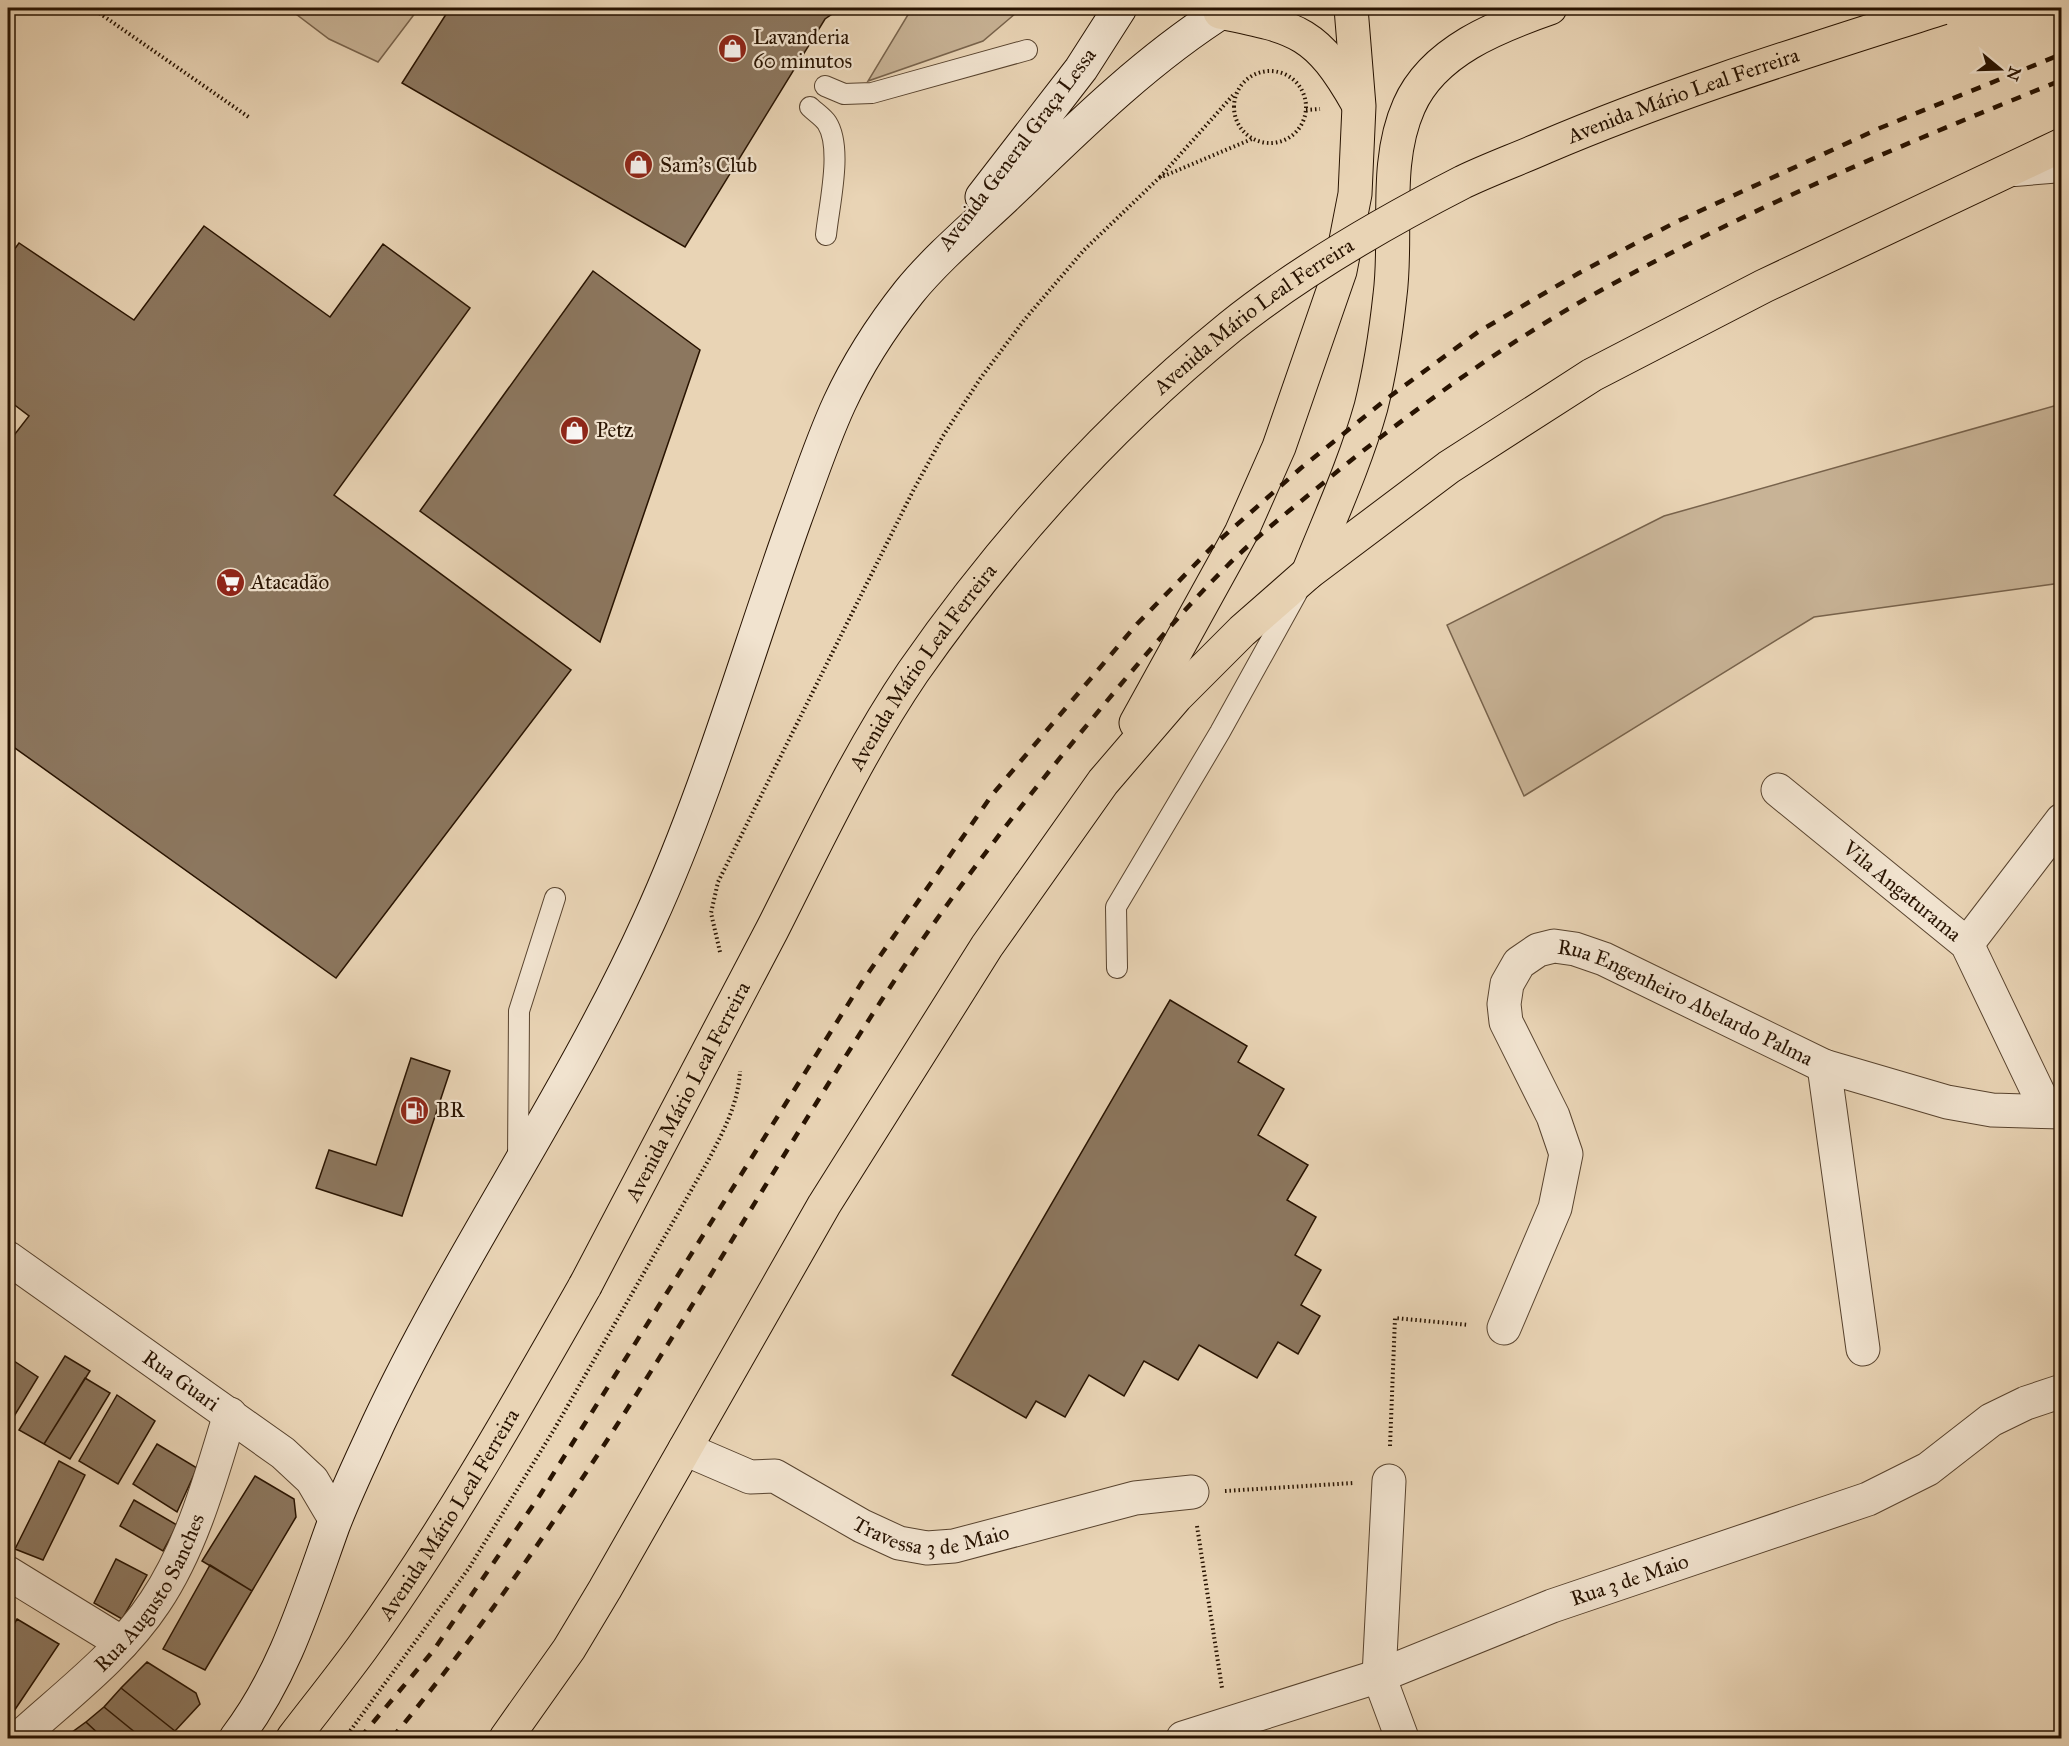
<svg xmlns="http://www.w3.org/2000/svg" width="2069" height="1746" font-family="'IM FELL Great Primer',serif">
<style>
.green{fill:#c8b396;stroke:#78634c;stroke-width:1.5}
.building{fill:#8c775f;stroke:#281301;stroke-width:1.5}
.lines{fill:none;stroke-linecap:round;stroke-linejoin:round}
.lane-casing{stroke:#58432e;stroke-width:22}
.street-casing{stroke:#58432e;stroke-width:35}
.secondary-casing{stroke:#281301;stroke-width:35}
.highway-casing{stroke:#281301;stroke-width:35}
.path{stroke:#281301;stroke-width:4;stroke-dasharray:1.5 3;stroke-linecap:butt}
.lane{stroke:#f1e3cf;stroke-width:20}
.street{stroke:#f1e3cf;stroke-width:33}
.secondary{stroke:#f1e3cf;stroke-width:33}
.highway{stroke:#e9d4b5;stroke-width:33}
.rail{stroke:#281301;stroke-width:4.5;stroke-dasharray:10 10;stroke-linecap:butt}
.highway-bridge-casing{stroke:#281301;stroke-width:35;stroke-linecap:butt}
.highway-bridge{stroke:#e9d4b5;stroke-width:33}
.labels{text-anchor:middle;stroke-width:4.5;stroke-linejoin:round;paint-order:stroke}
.poi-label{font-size:21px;fill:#281301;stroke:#f1e3cf;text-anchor:start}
.street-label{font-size:21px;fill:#281301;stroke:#f1e3cf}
</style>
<rect width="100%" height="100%" fill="#e9d4b5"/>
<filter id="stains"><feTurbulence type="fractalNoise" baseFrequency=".00333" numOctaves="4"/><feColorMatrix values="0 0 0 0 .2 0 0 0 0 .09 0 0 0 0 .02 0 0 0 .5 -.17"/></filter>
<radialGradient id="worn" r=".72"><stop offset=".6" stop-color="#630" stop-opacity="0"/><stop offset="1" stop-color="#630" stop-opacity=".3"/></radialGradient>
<path class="green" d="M288 8H419L378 62 329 39Z
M912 8H1022L983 41 868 81Z
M2061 404V583L1814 617 1524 796 1447 625 1664 516Z"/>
<path class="building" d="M450 8H841L825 19 685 247 402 83Z
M204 226 330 317 383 244 470 308 334 495 571 670 336 978 8 743V443L29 416 8 400V258L19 243 134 320Z
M593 271 700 350 600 642 420 511Z
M1170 1000 1247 1046 1238 1062 1284 1089 1258 1135 1308 1165 1287 1200 1316 1217 1295 1255 1321 1270 1301 1305 1320 1316 1298 1354 1278 1342 1257 1378 1199 1345 1178 1380 1144 1361 1124 1396 1089 1375 1065 1417 1036 1401 1026 1418 952 1375Z
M411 1058 450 1071 402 1216 316 1188 329 1150 376 1165Z
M65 1356 90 1371 44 1444 19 1430Z
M8 1357 38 1377 13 1418 8 1415Z
M85 1378 110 1393 70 1459 44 1444Z
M117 1395 155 1421 118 1484 79 1461Z
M157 1444 197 1468 177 1512 133 1484Z
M59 1461 85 1475 43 1560 15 1549Z
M255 1476 294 1499 296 1517 252 1591 202 1561Z
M134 1500 177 1525 163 1551 120 1526Z
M116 1559 147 1575 122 1619 94 1603Z
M210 1565 252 1591 205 1670 163 1649Z
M17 1619 59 1644 12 1714 8 1710V1634Z
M147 1662 196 1693 200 1704 175 1731 121 1688Z
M121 1688 175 1731 169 1738H142L104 1707Z
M104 1707 142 1738H103L86 1722Z
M86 1722 103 1738H64Z"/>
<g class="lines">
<defs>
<path id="lane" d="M825 86 844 94 872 93 1027 50
M810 107C815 112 823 117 827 123 843 148 829 205 826 235
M2015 176 2062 172
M1117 968 1116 907 1220 732 1297 593
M518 1160 519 1011 555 898"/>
<g id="street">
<path id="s1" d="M1778 790 1967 944 2047 1111"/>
<path d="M1967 944 2062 820"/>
<path d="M1824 1066 1863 1349"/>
<path id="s2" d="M8 1258 283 1453 312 1480 335 1519"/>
<path id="s3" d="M1504 1328 1555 1208 1566 1154 1553 1116 1506 1022 1504 1004 1507 984 1519 963 1538 950 1554 946 1575 949 1604 959 1824 1066 1947 1102 1992 1110 2062 1112"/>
<path id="s4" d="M685 1449 750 1477 775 1476 862 1526 899 1543 927 1548 954 1546 1135 1498 1192 1492"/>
<path d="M1389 1481 1379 1676 1402 1738"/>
<path d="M8 1573 122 1643"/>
<path id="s5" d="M19 1738C65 1696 120 1655 155 1602 192 1547 211 1477 230 1414"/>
<path id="s6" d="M1183 1738 1379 1676 1552 1606 1868 1499 1928 1469 1991 1420 2026 1403 2062 1391"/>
</g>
<path id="secondary" d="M982 197 1081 69 1120 8
M236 1738C284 1675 306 1601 333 1526 346 1492 363 1457 378 1424 459 1252 570 1095 649 921 708 792 747 653 795 519 809 481 822 441 839 404 857 365 882 326 909 292 938 256 984 218 1018 185 1083 122 1151 56 1228 8"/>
<g id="highway">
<path d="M1220 12C1299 28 1317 32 1358 104"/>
<path d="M1308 573C1330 518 1355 464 1371 407 1380 371 1386 332 1390 295 1398 234 1383 164 1409 106 1433 51 1498 26 1550 8"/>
<path d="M1136 723 1241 533 1279 447 1340 271 1355 194 1359 106 1351 8"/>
<path id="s7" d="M293 1738C316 1708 340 1678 362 1648 445 1533 515 1409 585 1286"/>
<path d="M506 1738 569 1649 605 1589 824 1205 987 946 1103 782 1176 697 1242 631 1308 573 1449 467 1592 375 1764 286 2062 145"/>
</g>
</defs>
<use href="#lane" class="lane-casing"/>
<use href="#street" class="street-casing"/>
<use href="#secondary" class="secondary-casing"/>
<use href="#highway" class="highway-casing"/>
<path class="path" d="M92 8 250 118
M1234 107a36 36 0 1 1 72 0a36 36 0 1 1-72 0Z
M1306 110 1320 109
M1160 177 1235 93
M720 952 711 913 718 882 913 491 943 436 980 379 1025 319 1084 250 1159 178 1252 139
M1390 1446 1395 1318 1469 1325
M1225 1491 1353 1483
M1197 1526 1222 1688
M345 1738 469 1568 555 1428 708 1161C723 1132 738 1105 740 1071"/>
<use href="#lane" class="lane"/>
<use href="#street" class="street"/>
<use href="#secondary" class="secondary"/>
<use href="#highway" class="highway"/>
<path class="rail" d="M360 1738 433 1651 540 1495 862 982 992 795 1137 624 1216 543 1301 468 1389 397 1478 332 1579 273 1676 222 1880 128 2062 54
M392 1738C581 1511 721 1248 881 1001 945 903 1017 809 1092 719 1136 666 1179 614 1228 565 1262 531 1302 501 1339 470 1421 404 1506 343 1598 292 1747 209 1904 144 2062 80"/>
<defs>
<g id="highway-bridge">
<path id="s8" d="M585 1286C648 1168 710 1049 772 930 816 843 858 753 913 672 1003 543 1108 426 1230 327 1301 270 1383 223 1463 182 1490 169 1518 159 1545 147 1674 92 1808 51 1942 8"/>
</g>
</defs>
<use href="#highway-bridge" class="highway-bridge-casing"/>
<use href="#highway-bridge" class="highway-bridge"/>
</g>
<defs>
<symbol id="shop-disc" viewBox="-11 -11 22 22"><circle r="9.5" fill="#8f2418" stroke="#f1e3cf"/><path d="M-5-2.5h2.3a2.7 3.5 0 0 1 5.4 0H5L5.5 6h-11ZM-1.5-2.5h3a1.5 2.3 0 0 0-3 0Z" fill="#fff"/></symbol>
<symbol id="supermarket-disc" viewBox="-11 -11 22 22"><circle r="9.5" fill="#8f2418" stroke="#f1e3cf"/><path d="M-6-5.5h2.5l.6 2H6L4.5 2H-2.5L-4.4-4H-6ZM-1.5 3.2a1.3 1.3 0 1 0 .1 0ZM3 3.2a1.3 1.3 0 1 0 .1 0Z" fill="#fff"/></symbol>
<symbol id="fuel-disc" viewBox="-11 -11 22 22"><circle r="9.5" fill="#8f2418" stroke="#f1e3cf"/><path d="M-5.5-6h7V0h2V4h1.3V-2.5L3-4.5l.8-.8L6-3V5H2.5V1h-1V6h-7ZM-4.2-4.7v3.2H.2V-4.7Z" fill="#fff"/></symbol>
</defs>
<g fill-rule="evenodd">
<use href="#shop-disc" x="716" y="32" width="33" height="33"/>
<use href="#shop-disc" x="622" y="148" width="33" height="33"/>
<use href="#shop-disc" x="558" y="414" width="33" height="33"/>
<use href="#supermarket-disc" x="214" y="566" width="33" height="33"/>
<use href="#fuel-disc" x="398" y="1094" width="33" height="33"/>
</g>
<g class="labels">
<g class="poi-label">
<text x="753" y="44">Lavanderia<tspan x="753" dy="24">60 minutos</tspan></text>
<text x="660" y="172">Sam's Club</text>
<text x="596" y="437">Petz</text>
<text x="251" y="589">Atacadão</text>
<text x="436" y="1117">BR</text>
</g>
<g class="street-label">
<text dy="7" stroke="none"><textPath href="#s8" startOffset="1678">Avenida Mário Leal Ferreira</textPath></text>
<text transform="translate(1017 149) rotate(-53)" y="7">Avenida General Graça Lessa</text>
<text dy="7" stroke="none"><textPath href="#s8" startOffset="1192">Avenida Mário Leal Ferreira</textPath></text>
<text dy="7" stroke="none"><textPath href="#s8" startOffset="706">Avenida Mário Leal Ferreira</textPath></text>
<text dy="7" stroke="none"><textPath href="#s1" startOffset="160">Vila Angaturama</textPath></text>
<text dy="7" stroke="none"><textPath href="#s3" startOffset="576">Rua Engenheiro Abelardo Palma</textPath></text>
<text dy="7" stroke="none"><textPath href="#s8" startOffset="220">Avenida Mário Leal Ferreira</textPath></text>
<text dy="7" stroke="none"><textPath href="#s2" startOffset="212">Rua Guari</textPath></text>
<text dy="7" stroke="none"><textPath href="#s7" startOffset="273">Avenida Mário Leal Ferreira</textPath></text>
<text dy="7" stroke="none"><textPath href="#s4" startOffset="268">Travessa 3 de Maio</textPath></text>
<text dy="7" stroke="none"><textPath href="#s6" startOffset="474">Rua 3 de Maio</textPath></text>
<text dy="7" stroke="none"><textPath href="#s5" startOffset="198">Rua Augusto Sanches</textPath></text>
</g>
</g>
<rect width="2069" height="1746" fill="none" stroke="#e9d4b5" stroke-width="30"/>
<rect x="9" y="9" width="2051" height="1728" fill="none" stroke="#281301" stroke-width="3"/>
<rect x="15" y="15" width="2039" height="1716" fill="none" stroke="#281301" stroke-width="1.5"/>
<g transform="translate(2000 69) rotate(109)" stroke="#f1e3cf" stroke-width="4.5" paint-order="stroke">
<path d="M0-4.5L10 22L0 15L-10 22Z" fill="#281301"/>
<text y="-9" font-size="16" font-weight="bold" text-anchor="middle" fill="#281301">N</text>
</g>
<rect width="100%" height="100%" filter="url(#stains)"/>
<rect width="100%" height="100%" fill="url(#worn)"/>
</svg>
